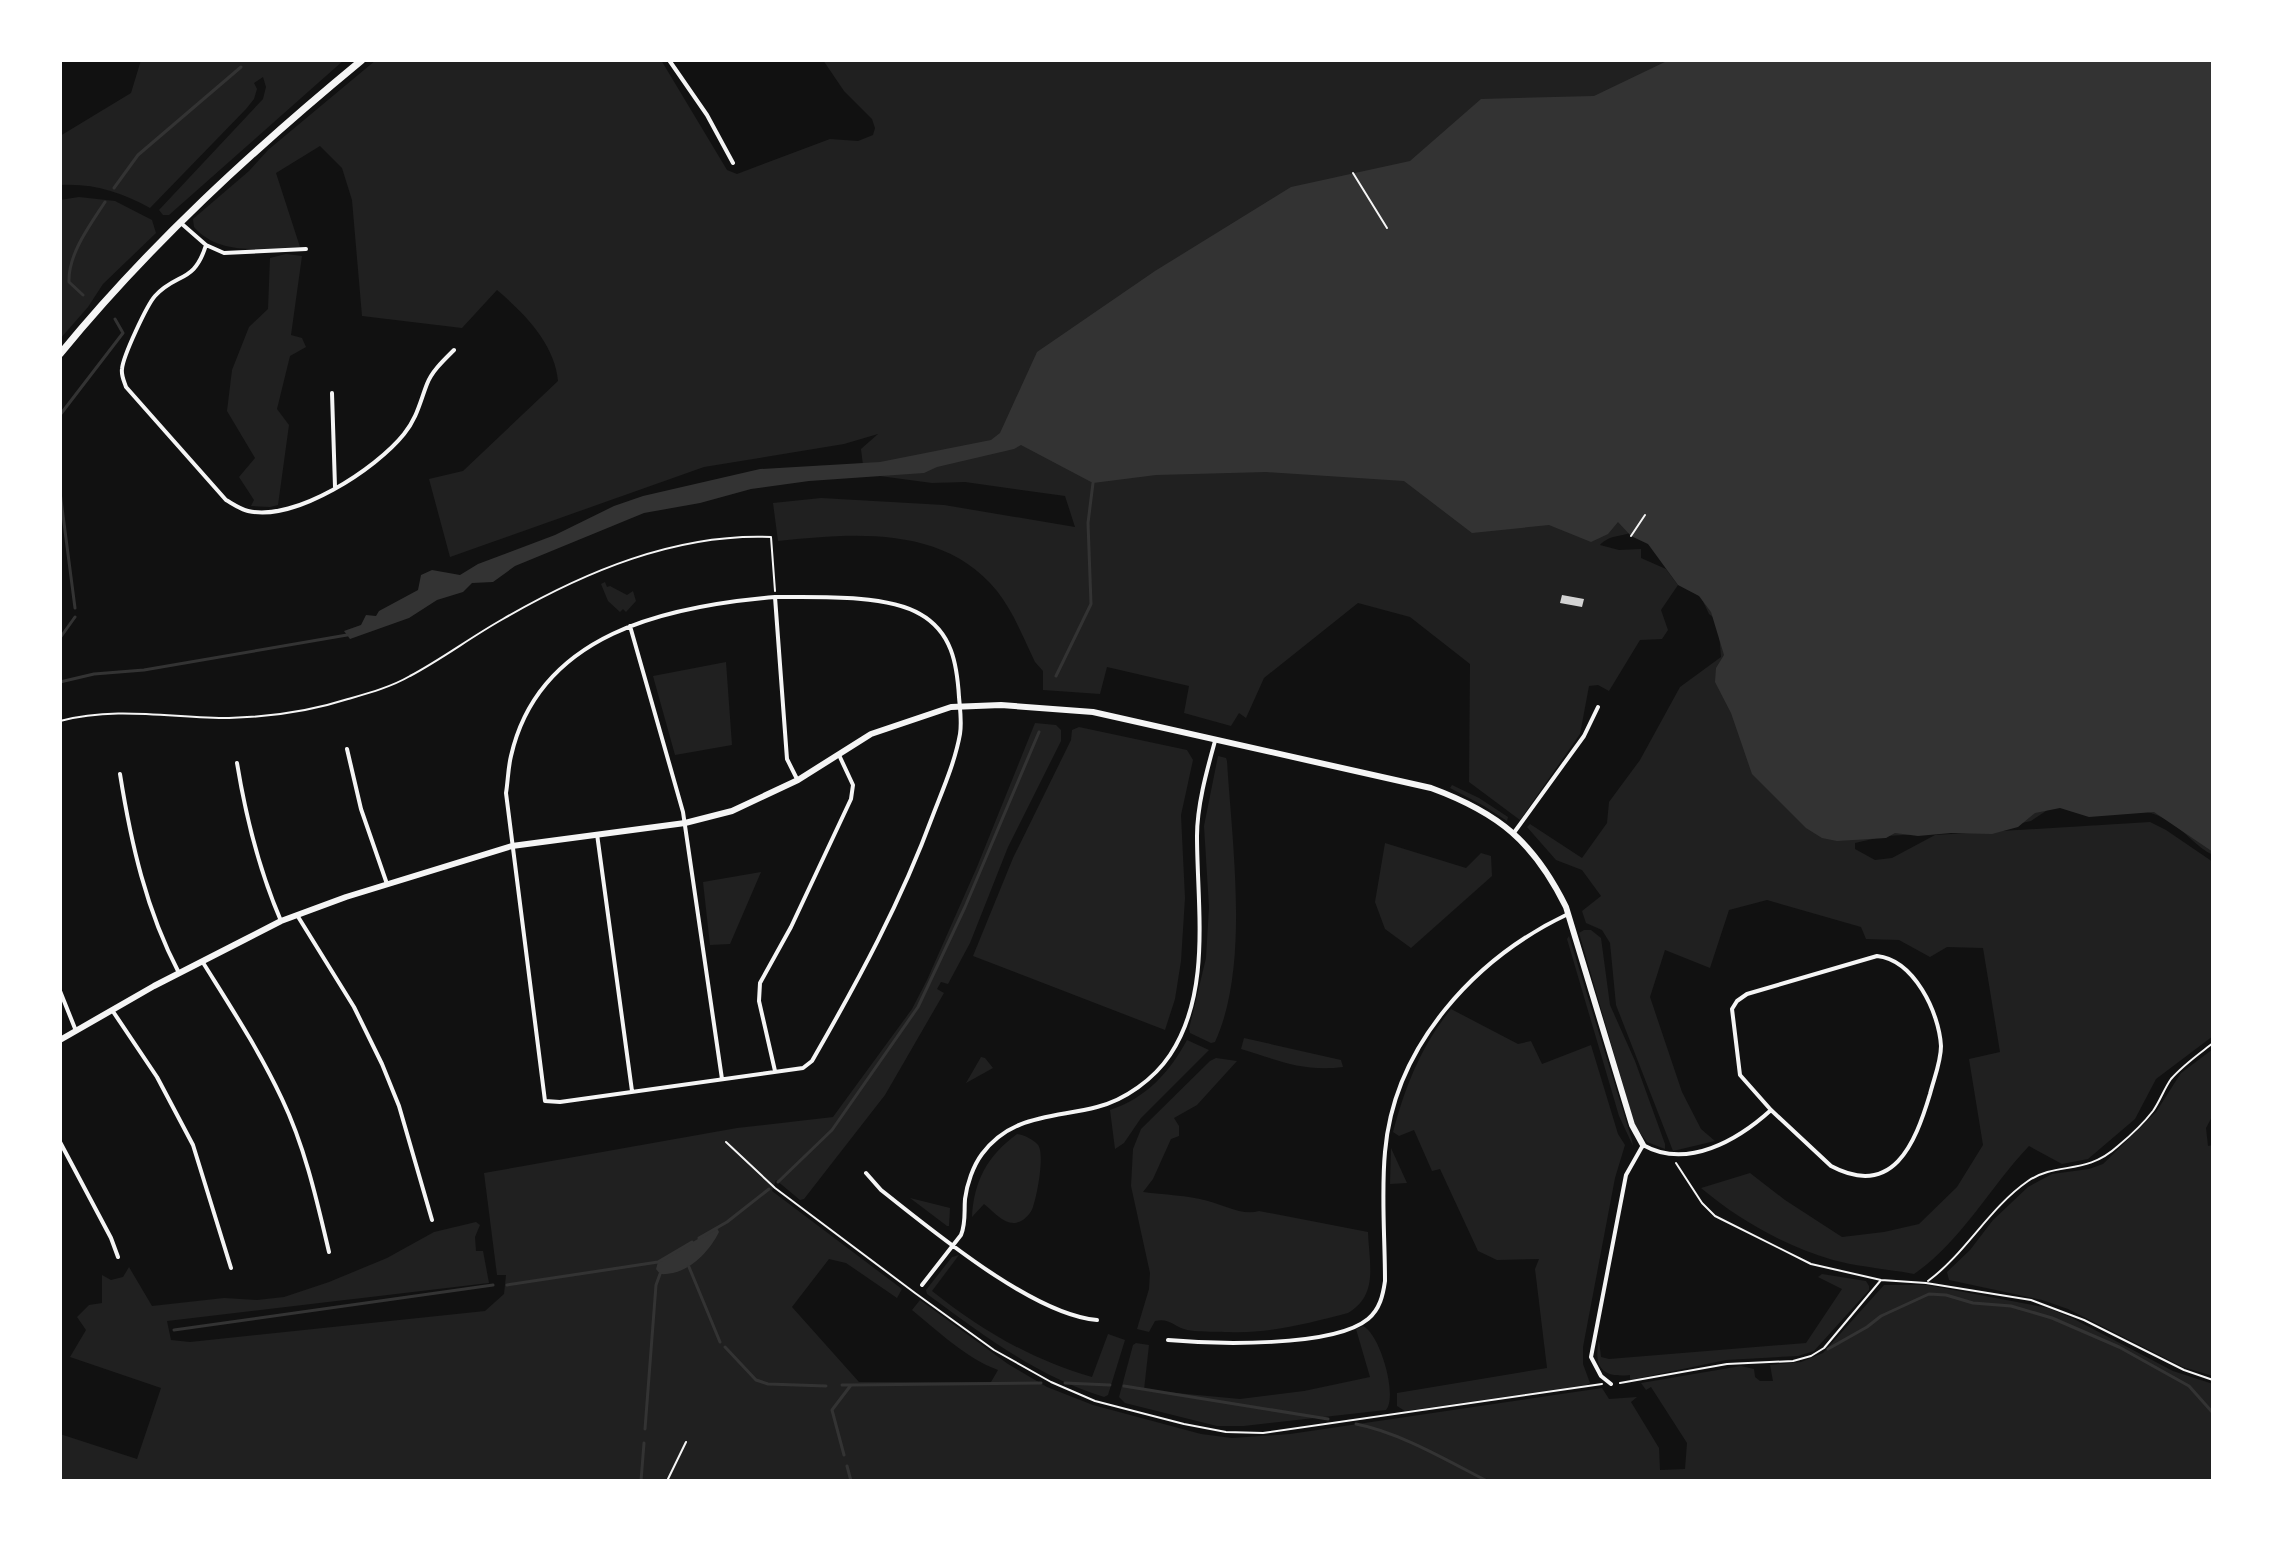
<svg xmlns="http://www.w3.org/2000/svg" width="2273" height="1541" font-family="Barlow,sans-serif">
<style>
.green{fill:#202020}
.water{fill:#333}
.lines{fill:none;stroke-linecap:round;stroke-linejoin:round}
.stream{stroke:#333;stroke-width:3}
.building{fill:#d3d3d3}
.path{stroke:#f5f5f5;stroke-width:2}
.minor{stroke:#f5f5f5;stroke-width:4}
.tertiary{stroke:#f5f5f5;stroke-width:6}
.trunk{stroke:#f5f5f5;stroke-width:7}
</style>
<rect width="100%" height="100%" fill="#111"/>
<path class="green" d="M141 60H344L169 215H163L159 210 263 99 266 87 263 77 254 83 257 89 254 99 246 109 150 208C121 192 93 183 60 185V136L131 93Z
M376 60H661L727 170 737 174 830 139 858 141 873 135 875 128 872 119 844 91 823 60H2213V855C2196 847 2185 831 2169 821 2139 803 2099 807 2066 804L2052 807 2031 821 1990 830 1886 836 1855 843V849L1875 860 1892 858 1935 835 2150 822 2166 830 2213 862V1036L2156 1079 2135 1119 2088 1159 2062 1164 2029 1146C1990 1187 1961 1242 1914 1274 1888 1269 1859 1267 1833 1260 1785 1246 1739 1220 1701 1188L1750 1173 1785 1200 1842 1237 1884 1232 1919 1224 1957 1187 1983 1145 1969 1059 2000 1052 1983 948 1947 947 1930 957 1899 940 1866 939 1861 927 1767 900 1729 910 1710 968 1665 950 1650 997 1682 1092 1701 1129 1715 1141 1673 1151 1616 1005 1610 943 1602 930 1586 923 1582 911 1601 896 1582 870 1556 860 1527 827 1530 824 1582 858 1607 823 1609 802 1640 760 1680 687 1721 657 1718 621 1709 614 1700 595 1635 531C1623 537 1610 534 1600 545L1619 550 1641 549V558L1666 569 1678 585 1661 610 1668 630 1662 639 1640 640 1609 691 1598 685 1589 686 1580 734 1520 820 1469 782 1470 664 1410 617 1358 603 1264 678 1246 718 1239 713 1231 726 1184 713 1189 686 1107 667 1100 694 1043 690V671L1035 662C1024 639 1013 611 997 591 944 525 854 533 778 541L773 503 821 498 944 505 1075 527 1065 496 965 482 932 483 872 475 863 465 861 449 878 434 844 444 704 467 450 557 429 479 463 471 558 381C555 344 524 313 497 290L462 328 362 316 352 200 342 168 320 146 276 173 300 247C264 248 220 257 194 227L193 219 249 171 268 150Z
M79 197 115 201 152 220 156 233 103 284 88 307 60 339V200Z
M286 254 302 256 291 335 302 338 306 347 290 356 277 409 289 425 278 505 270 507 251 506 254 500 239 477 255 458 227 411 232 370 249 327 268 309 270 258Z
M605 582 607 587 610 586 627 595 633 591 636 601 626 612 623 609 620 612 608 601 601 584Z
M726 662 732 745 675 755 653 676Z
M1035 723 1056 725 1061 730V741L1008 847 970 943 948 984 941 982 937 989 944 993 885 1095 804 1199 800 1200 776 1180 772 1191 902 1289 897 1298 846 1263 829 1259 792 1307 859 1382H991L998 1370C966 1358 939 1332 912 1310L920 1300 1008 1364 1047 1387 1093 1405 1201 1434 1232 1438 1290 1434 1602 1388 1609 1399 1637 1397 1631 1402 1659 1448 1660 1470 1685 1469 1687 1443 1651 1387 1646 1390 1641 1383 1741 1366 1754 1369 1755 1377 1760 1381H1773L1770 1365 1801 1362 1823 1353 1884 1285H1927L2048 1308 2072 1318 2173 1371 2213 1384V1481H60V1434L137 1459 161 1388 70 1357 86 1330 77 1317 89 1305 102 1303V1275L111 1280 123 1277 129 1267 152 1306 224 1298 257 1300 284 1297 329 1282 387 1258 434 1232 476 1222 480 1225 475 1237 476 1251H483L489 1283 167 1321 171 1340 190 1342 485 1311 504 1294 506 1275H497L484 1173 737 1128 833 1117 912 1009 927 980 977 867Z
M1079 727 1187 750 1193 760 1181 815 1185 898 1181 961 1175 999 1165 1030 973 956 1013 858 1071 740 1072 730Z
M1218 756 1226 758 1227 761C1232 844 1250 966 1215 1042L1211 1043 1190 1033 1189 1029 1206 958 1209 907 1204 826Z
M1452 785 1479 798 1508 817 1507 821 1484 806 1450 788Z
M1385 843 1466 868 1481 853 1491 856 1492 876 1411 948 1385 929 1375 902Z
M761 872 730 944 710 945 703 882Z
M1584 930H1591L1601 938 1610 1005 1635 1061 1665 1144V1149L1647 1142 1635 1126 1579 933Z
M1569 936 1632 1140 1633 1146 1619 1116 1567 939Z
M1451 1009 1518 1044 1531 1041 1542 1064 1591 1045 1618 1134 1625 1145 1615 1178 1583 1347V1364L1590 1383 1587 1385 1405 1411 1397 1406V1393L1547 1368 1535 1269 1539 1259 1497 1260 1478 1251 1440 1169 1432 1171 1414 1130 1399 1136 1393 1132C1405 1087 1421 1046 1451 1009Z
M1244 1038 1341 1060 1343 1067C1303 1072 1278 1060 1241 1049Z
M1187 1040 1209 1050 1141 1118 1124 1143 1115 1149 1110 1110C1146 1098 1169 1073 1187 1040Z
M2213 1049V1115L2206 1128 2208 1146 2213 1145V1376L2183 1367 2068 1309 2042 1300 1949 1280 1947 1272 1970 1250 1993 1220 2028 1187 2052 1174 2089 1169 2103 1164 2156 1112 2181 1073Z
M981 1057 985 1058 993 1068 966 1083Z
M1216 1058 1237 1061 1197 1105 1174 1118 1179 1126V1136L1171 1139 1153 1179 1143 1192C1164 1195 1187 1195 1208 1201 1224 1205 1242 1216 1259 1211L1368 1232C1369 1263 1379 1295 1348 1313 1309 1323 1269 1334 1228 1332 1215 1331 1197 1333 1184 1329 1172 1325 1169 1318 1155 1321L1149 1332 1137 1329 1149 1289 1150 1273 1131 1186 1133 1149 1141 1129 1210 1061Z
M1017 1134C1024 1135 1033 1139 1038 1145 1045 1154 1037 1196 1033 1207 1031 1214 1023 1222 1015 1223 1003 1224 993 1211 984 1204L972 1217C974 1181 987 1156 1017 1134Z
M1391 1148 1407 1183 1390 1184Z
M910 1198 950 1208 949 1226H947Z
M959 1255 932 1291C981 1330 1032 1360 1092 1377L1108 1334 1125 1340 1108 1395 1104 1397C1036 1376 983 1335 927 1294L926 1290 952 1257Z
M1822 1274 1866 1281 1869 1286V1290L1814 1351 1798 1356 1726 1360 1630 1380V1375C1603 1378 1593 1368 1599 1340L1601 1357 1609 1359 1806 1343 1842 1289 1818 1277Z
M1363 1326C1380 1334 1398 1396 1386 1410L1244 1426H1217L1125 1403 1119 1397 1133 1345 1136 1343 1149 1345 1144 1390 1240 1399 1304 1391 1370 1377 1356 1329Z"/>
<path class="water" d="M1669 60H2213V852L2154 812 2089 817 2060 808 2035 813 2018 827 1992 834 1951 833 1918 836 1895 833 1886 838 1837 841 1822 838 1806 828 1752 774 1731 713 1715 682 1716 668 1724 655 1711 612 1699 596 1678 585 1648 544 1631 536 1618 522 1608 534 1591 542 1549 525 1472 533 1404 481 1266 472 1156 475 1093 483 1021 445 1014 449 937 467 924 473 809 481 751 489 700 503 644 513 515 566 493 582 472 583 463 592 437 600 409 618 350 639 344 631 361 625 366 615 376 616 379 611 418 590 421 575 432 570 460 575 478 564 555 535 614 506 643 496 760 469 880 462 991 440 1000 433 1037 352 1155 271 1291 187 1410 161 1481 99 1594 96Z
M717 1228 719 1232C708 1254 686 1276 660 1274L656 1269 658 1262Z"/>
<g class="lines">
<path class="stream" d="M114 188 138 155 241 67
M83 295 69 282C68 254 90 225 105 202
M60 415 123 333 115 319
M60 492 75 608
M60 638 75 617
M1056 676 1091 604 1088 523 1093 483
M60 682 94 674 144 670 347 635
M778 1182 832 1130 918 1007 965 907 1039 732
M699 1238 727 1222 769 1189
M689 1267 720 1342
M507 1285 658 1262 692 1242
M174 1330 493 1285
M725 1347 756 1380 768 1384 826 1386
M1828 1349 1867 1327 1881 1316 1929 1294 1946 1295 1973 1303 2011 1306 2052 1318 2119 1347 2189 1386 2213 1413
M1065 1383 1110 1385
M842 1385H851
M1124 1386 1328 1419
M1356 1424C1399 1432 1448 1461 1487 1481
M645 1429 656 1285 660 1274
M844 1455 832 1410 851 1385 1041 1383
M847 1466 851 1481
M641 1481 644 1443"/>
</g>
<path class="building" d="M1562 595 1584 599 1582 607 1560 603Z"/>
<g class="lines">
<path class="path" d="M1353 173 1387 228
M1631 536 1645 515
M60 721C116 706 172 718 229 718 268 717 311 711 348 699 369 693 391 687 410 676 442 659 471 637 503 619 584 572 676 533 771 537L775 591
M726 1142 775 1188 915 1293 994 1350 1051 1382 1095 1401 1184 1424 1226 1432 1263 1433 1602 1384
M1676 1163 1702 1203 1715 1216 1811 1264 1881 1280 1926 1283 2031 1300 2084 1320 2184 1370 2213 1380
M1928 1281C1966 1253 1989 1208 2028 1181 2058 1161 2085 1176 2118 1146 2130 1136 2143 1124 2153 1111 2160 1101 2164 1089 2171 1079 2183 1065 2199 1054 2213 1043
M1620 1383 1727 1364 1793 1361 1811 1356 1824 1348 1881 1280
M667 1481 686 1442"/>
<path class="minor" d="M669 60 707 115 733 163
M182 224 206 245 224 253 306 249
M206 245C194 284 177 272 155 296 147 305 123 356 122 369 121 375 124 381 126 387L226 500C233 504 240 509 248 511 295 522 376 469 404 434 417 418 420 402 427 384 432 371 444 360 454 350
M332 393 335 487
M775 597C814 597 887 594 920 614 952 632 957 664 959 697 960 709 962 722 960 734 955 762 943 789 933 815 901 902 858 981 812 1061L803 1068 560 1102 545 1101 506 793C508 781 508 768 511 756 539 633 667 606 775 597Z
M775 597 787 759 797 779
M630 626 683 812 722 1079
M347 749 361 809 387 884
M237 763C246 818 259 870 281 921
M120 774C131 843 146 910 179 973
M597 834 632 1091
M1513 834 1584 736 1598 707
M297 915 354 1007 382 1064 399 1106 432 1220
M1877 956C1914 960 1939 1012 1941 1046 1941 1062 1934 1078 1930 1094 1915 1144 1893 1199 1831 1166L1771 1110 1740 1075 1732 1009 1737 1001 1747 994Z
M202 961C230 1006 259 1050 282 1099 305 1147 317 1201 329 1252
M60 991 76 1031
M112 1010 157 1077 193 1145 231 1268
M775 1071 759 1001 760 983 791 927 851 799 853 785 839 755
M60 1142 111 1238 118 1257
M866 1173 881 1190C932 1230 1033 1315 1097 1320
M922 1285 961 1235C966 1223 964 1212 965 1199 967 1184 973 1166 982 1154 1012 1114 1054 1118 1097 1107 1125 1100 1154 1079 1170 1055 1212 992 1197 907 1197 836 1197 805 1207 770 1215 741
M1168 1340C1213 1344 1333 1348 1368 1319 1380 1309 1383 1295 1385 1281 1385 1238 1381 1194 1385 1152 1394 1046 1475 958 1568 914
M1611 1384 1601 1376 1591 1357 1626 1175 1643 1145C1687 1170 1738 1140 1771 1110"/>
<path class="tertiary" d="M60 1040 154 986 244 940 281 921 346 897 512 846 685 823 732 811 798 780 871 734 951 707 1001 705 1093 712 1431 788C1499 813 1534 842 1566 907L1632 1125 1643 1145"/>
<path class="trunk" d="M60 354C150 244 253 150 362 60"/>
</g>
<rect width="2273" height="1541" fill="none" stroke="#ffffff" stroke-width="124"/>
</svg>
